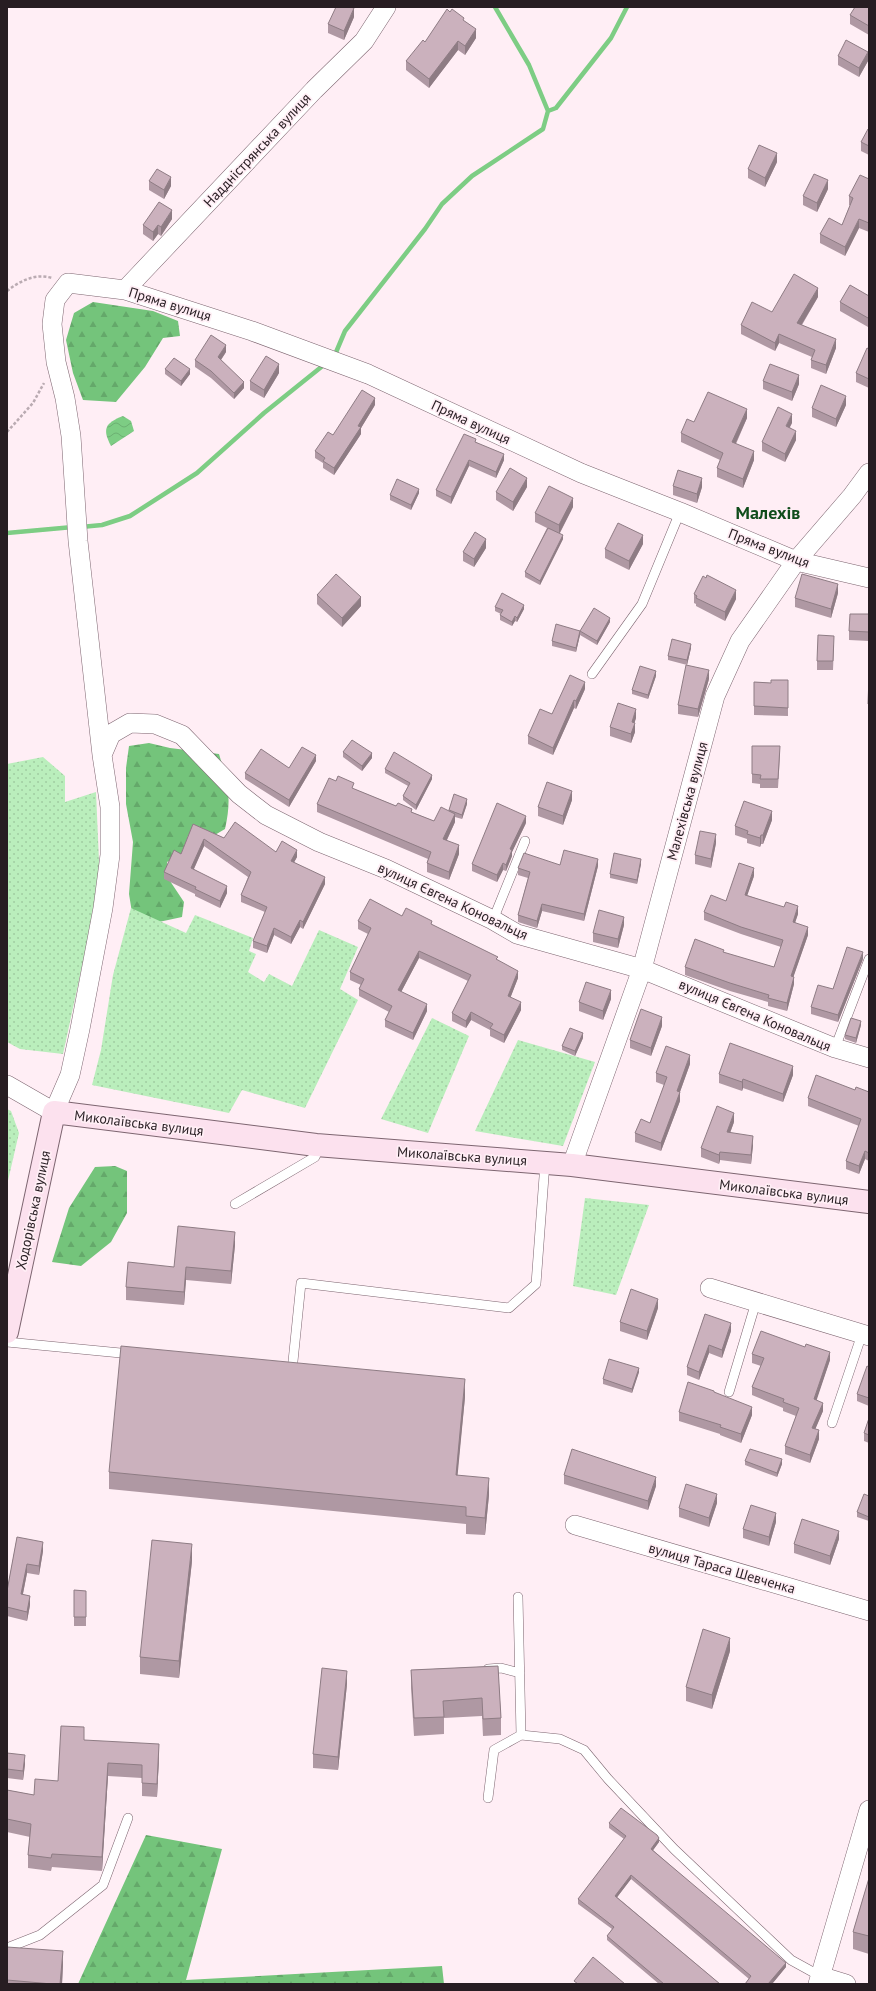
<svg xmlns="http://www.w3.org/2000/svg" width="876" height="1991" font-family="'PT Sans',sans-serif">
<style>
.forest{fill:url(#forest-firs)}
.park{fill:url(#park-dots)}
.water{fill:url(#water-waves)}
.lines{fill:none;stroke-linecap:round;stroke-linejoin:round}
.stream{stroke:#7dcd84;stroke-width:4.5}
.lane-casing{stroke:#7d6570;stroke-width:10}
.street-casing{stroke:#7d6570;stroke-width:20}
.secondary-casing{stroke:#7d6570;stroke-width:24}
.path{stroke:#baabb2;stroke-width:2.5;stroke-dasharray:3 2;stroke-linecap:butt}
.lane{stroke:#fff;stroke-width:9}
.street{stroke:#fff;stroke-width:19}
.secondary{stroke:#fce1ee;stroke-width:22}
.wall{fill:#af98a3}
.shaded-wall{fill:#8e7c84}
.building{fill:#cbb1bd;stroke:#8e7c84}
.labels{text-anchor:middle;stroke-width:3.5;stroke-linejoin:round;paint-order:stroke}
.street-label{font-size:14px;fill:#271d22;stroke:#ffeef5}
.district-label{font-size:18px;font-weight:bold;fill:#104c1b;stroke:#ffeef5}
</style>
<defs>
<pattern id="forest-firs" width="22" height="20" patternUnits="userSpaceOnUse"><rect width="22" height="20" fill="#74c47b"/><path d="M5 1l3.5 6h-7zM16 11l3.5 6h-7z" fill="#64a86a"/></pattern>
<pattern id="park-dots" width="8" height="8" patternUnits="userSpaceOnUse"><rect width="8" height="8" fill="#baeebc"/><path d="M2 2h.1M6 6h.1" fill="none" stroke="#a0cca1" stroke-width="1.8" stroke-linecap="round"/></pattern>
<pattern id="water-waves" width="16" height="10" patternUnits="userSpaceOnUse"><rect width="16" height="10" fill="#7dcd84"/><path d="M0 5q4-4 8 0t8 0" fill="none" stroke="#6cb072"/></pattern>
</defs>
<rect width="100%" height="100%" fill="#ffeef5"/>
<path class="forest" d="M93 302 153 311 178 321 180 336 163 338 145 367 116 402 83 400 73 373 66 340 74 313Z
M149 743 170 748 219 754C228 783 232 798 225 829L208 839 194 828 188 836 183 853 167 862 170 881 184 902 182 917 145 925 133 919 129 894 133 842 126 804V768L129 746Z
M115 1166 127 1171V1213L111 1242 81 1266 52 1262 69 1208 95 1167Z
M146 1835 222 1849 186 1980 442 1966 444 1984H78Z"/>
<path class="park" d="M43 757 65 776V802L96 792 100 884 63 1054 20 1049 7 1042V764Z
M131 908 186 933 195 915 253 938 249 951 256 954 248 972 264 982 269 974 292 986 319 930 358 947 340 989 358 1000 305 1108 242 1090 229 1113 92 1085 101 1050 113 975Z
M432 1018 469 1036 428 1133 381 1119Z
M518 1040 595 1062 563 1146 475 1131Z
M7 1109 11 1111 19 1133 7 1185Z
M585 1198 649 1205 616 1295 573 1286Z"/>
<path class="water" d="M123 416 131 421 134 431 111 446C102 429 105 423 123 416Z"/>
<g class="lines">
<path class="stream" d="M548 111 556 108 611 38 627 7
M334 357 345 331 425 229 442 204 472 176 543 129 548 111 529 65 495 7
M81 527 102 525 130 516 197 473 264 413 325 364
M7 533 73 527"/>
<defs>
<path id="lane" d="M592 674 642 604 680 512
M493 920 525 841
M835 1048 869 959
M235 1204 315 1157 320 1146
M7 1342 131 1354
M292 1371 301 1283 509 1308 536 1284 545 1163
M729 1392 756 1302
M832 1423 862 1334
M518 1597 521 1735
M488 1669 501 1668 520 1673
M488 1798 494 1750 521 1735 560 1739 584 1750 608 1779 674 1849 791 1960 820 1976
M7 1948 40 1935 103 1885 128 1818"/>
<path id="street" d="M125 290 314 90 364 41 386 7
M102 755 111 734 130 723 155 724 182 735 239 794 266 815 319 842 386 869 493 920 517 934 642 969 835 1048 869 1058
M7 1085 54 1112 70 1075 80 1029 103 908 110 855V807L102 755 78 541 71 436 65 398 56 362 52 324 55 300 68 283 125 290 252 331 368 374 581 473 680 512 796 561 869 578
M572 1165 642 969 715 696 740 641 796 561 852 496 869 473
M710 1288 869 1336
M575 1525 869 1611
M820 1976 846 1984
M818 1984 869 1810"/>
<path id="secondary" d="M7 1332 54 1112 316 1145 572 1165 869 1202"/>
</defs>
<use href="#lane" class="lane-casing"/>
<use href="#street" class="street-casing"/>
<use href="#secondary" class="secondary-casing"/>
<path class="path" d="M7 291C20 281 35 273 52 278
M7 432 33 403 44 383"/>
<use href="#lane" class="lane"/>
<use href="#street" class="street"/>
<use href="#secondary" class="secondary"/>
</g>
<path class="wall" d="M869 7V35L850 24V15Z
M354 17 344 40 328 33V24Z
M464 21 476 38 465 55 458 50 429 88 406 70V61L425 42Z
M838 56 868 61 859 77 838 65Z
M869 130V155L861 151V142Z
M777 162 765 187 748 178V169Z
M869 179V232L859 228 845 256 820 243V234L842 225 850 205H849V196Z
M149 181 171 186 164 199 149 190Z
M828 189 817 212 803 205V196Z
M172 219 161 236 158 234 153 241 143 234V225Z
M869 296V325L868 327 840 311V302Z
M818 297 802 325 836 348 826 374 811 368V360L812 357 779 343 775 351 741 334V325L772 312Z
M869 349V388L856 382V373Z
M226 352 221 360 244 388 234 399 211 378 195 367V360Z
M165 369 190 374 181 386 165 374Z
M279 373 264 398 250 390V381Z
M763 381 799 384 792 401 763 389Z
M375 405 361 428V434L334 475 323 468V463L315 458V451L333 435Z
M846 405 836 427 812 417V408Z
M747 418 736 444 754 460 743 488 717 477V468L720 460 681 442V433L694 422Z
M792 423 790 427 796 440 785 462 762 451V442Z
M476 442 504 460 496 478 469 466 451 504 436 496V490Z
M673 486 702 487 697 503 673 495Z
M527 487 513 511 496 500V492Z
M419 493 411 510 390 500V495Z
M573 507 560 533 563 539 540 585 525 577V572L547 528 535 522V513Z
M643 544 629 570 605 558V549Z
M486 548 474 567 463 561V552Z
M838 593 831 618 795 607V598Z
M694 594 736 599 725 621 696 606V604L694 603Z
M317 595 361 606 342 627 317 604Z
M495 607 524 609 517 622 515 621 512 626 500 620V615L501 614 495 611Z
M869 614V641L849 640V631Z
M610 622 597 645 580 635 576 652 552 646V641L580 631Z
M834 645 833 670H817V661Z
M691 648 687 665 668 660V656Z
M656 676 648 699 632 694V690Z
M869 676V713H868Z
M709 679 698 717 678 714V705Z
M788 680V716L754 715V682L771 683Z
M585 689 576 709 574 708 553 755 528 744V736L552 714Z
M636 718 634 723 635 732 631 743 610 736V727Z
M752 746 780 755 778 788H760V784L752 783Z
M343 752 372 758 362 771 343 757Z
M316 761 289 807 245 779V773L289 768Z
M385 769 432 779 416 810 403 800V796L408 786 385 773Z
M354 789 434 821 449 810 467 804 462 819 455 817V822L447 840 459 854 449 880 427 872V863L428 859 317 812V804Z
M572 800 563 825 538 816V807Z
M772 820 763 844H761L760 847 747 843V839L735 835V826Z
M526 823 512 852V856L506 871 503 870 497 882 472 871V864Z
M193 824 224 838 297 857 294 862 325 884 303 929 300 927 291 944 274 935 267 953 253 948V941L265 912 241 902V895L248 877 204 846 194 869 227 893 220 908 195 896V894L164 879V872L181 854Z
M716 843 711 868 695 864V855Z
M641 864 637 884 610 878V874Z
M560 865 598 866 584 921 542 911 537 928 518 922V915L528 878 518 875V868Z
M754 876 747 895 798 914 795 922 808 935 793 977 794 984 787 1011 768 1006V1002L730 991 685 975V967L724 953 774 967 781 947 741 934 704 920V912L726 901Z
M402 916 432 925 498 960 518 978 510 998 521 1010 504 1043 490 1036V1030L471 1020 466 1028 452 1021V1013L468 981 419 958 401 992 427 1011 413 1040 385 1027V1020L389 1012 359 996V989L361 985 350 980V972L368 934 358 929V921Z
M624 925 618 948 593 942V933Z
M863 959 838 1022 811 1014V1007L833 989Z
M611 999 603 1020 579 1011V1002Z
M861 1025 856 1043 845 1039V1035Z
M662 1026 651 1056 630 1048V1040Z
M583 1038 575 1056 562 1050V1046Z
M690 1064 680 1092V1101L661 1151 635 1142V1133L650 1123 664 1085 656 1082V1073Z
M719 1074 793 1075 783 1102 743 1088 742 1091 719 1083Z
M855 1090 869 1092V1161L865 1159 859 1174 846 1169V1161L859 1126 808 1106V1098Z
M734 1122 730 1133 753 1145 751 1164 720 1160 719 1164 701 1157V1148Z
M235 1245 231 1284 186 1280 184 1305 126 1300V1287L174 1267Z
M658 1308 647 1340 620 1331V1322Z
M705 1314 731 1331 722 1358 709 1353 699 1380 687 1375V1367Z
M752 1354 830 1360 816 1400 823 1411 815 1429 819 1439 810 1463 785 1454V1446L796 1416 783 1411V1408L752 1395V1387L761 1366 752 1363Z
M869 1367V1406L857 1401V1394Z
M639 1372 632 1393 603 1384V1379Z
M714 1393 752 1415 741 1443 720 1435V1434L679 1421V1412Z
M465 1397 457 1475 489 1495 485 1535 466 1534V1524L109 1489V1472Z
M869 1418V1443L864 1441V1433Z
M745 1461 782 1464 777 1477 745 1465Z
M564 1475 656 1486 648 1510 564 1484Z
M869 1496V1521L857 1517V1512Z
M717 1503 709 1527 679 1517V1508Z
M776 1522 769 1546 743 1538V1529Z
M17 1537 43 1551 39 1575 27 1573 23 1594 30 1605 27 1621 7 1616V1591Z
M839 1539 830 1565 794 1553V1544Z
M192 1561 179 1678 140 1674V1657Z
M74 1590 86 1591V1626H74Z
M730 1651 712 1709 686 1701V1687Z
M498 1666 501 1718V1735L483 1736 482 1716 444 1718V1734L414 1736 411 1688V1670Z
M347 1684 338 1770 313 1768V1754Z
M84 1740 159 1757 157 1797 142 1796V1778L108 1776 102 1871 52 1867 51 1871 28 1868V1855L30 1837 7 1832V1790L34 1795 58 1781Z
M7 1753 25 1764 23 1780 7 1778Z
M609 1823 659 1842 653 1850 786 1967 772 1984H745L749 1979 631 1879 617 1897 720 1984H659L607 1940V1936L612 1929 578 1904V1899L624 1839 609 1828Z
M869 1878V1954L853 1949V1932Z
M7 1947 63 1964 62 1984H7Z"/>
<path class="shaded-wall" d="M354 8V17L344 40V31Z
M476 29V38L465 55V46Z
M458 41V50L429 88V79Z
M868 52V61L859 77V68Z
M777 153V162L765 187V178Z
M171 177V186L164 199V190Z
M828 180V189L817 212V203Z
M172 210V219L161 236V227Z
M859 219V228L845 256V247Z
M158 225V234L153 241V232Z
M818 288V297L797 332V323Z
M869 316V325L868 327V318Z
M779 334V343L775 351V343Z
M836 339V348L826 374V365Z
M226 345V352L218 364V357Z
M279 364V373L264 398V390Z
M190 369V374L181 386V381Z
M799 375V384L792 401V392Z
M244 382V388L234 399V393Z
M846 396V405L836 427V419Z
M375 398V405L361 428V434L334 475V468L358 426Z
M747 409V418L732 451V442Z
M792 414V423L786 434V426Z
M796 431V440L785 462V454Z
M754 451V460L743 488V479Z
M504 454V460L496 478V472Z
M469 460V466L451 504V497Z
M527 478V487L513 511V502Z
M702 478V487L697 503V494Z
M419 489V493L411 510V505Z
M573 498V507L559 534V525Z
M563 535V539L540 585V581Z
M643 535V544L629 570V561Z
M486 539V548L474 567V559Z
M838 584V593L831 618V609Z
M736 590V599L725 621V612Z
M361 597V606L342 627V618Z
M524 605V609L517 622V618Z
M515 616V621L512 626V622Z
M610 618V622L597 645V641Z
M580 631V635L576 652V648Z
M691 644V648L687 665V660Z
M709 670V679L698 717V709Z
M656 671V676L648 699V695Z
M585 682V689L576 709V701Z
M574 700V708L553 755V748Z
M636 709V718L632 731V722Z
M635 723V732L631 743V734Z
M372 753V758L362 771V766Z
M316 755V761L289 807V800Z
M432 775V779L416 810V805Z
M572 791V800L563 825V816Z
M467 799V804L462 819V815Z
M772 811V820L763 844V835Z
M455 814V822L443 848V839Z
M526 816V823L512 852V856L506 871V865L510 849Z
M716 834V843L711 868V859Z
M761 835V844L760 847V838Z
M204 839V846L191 875V868Z
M459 845V854L449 880V872Z
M297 850V857L291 868V861Z
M598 859V866L584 921V914Z
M641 859V864L637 884V880Z
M503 863V870L497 882V875Z
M754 868V876L745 902V895Z
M325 877V884L303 929V922Z
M227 886V893L220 908V901Z
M542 904V911L537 928V921Z
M798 906V914L793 929V922Z
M624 917V925L618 948V939Z
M300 920V927L291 944V937Z
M808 927V935L791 984V976Z
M274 928V935L267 953V946Z
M419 951V958L398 998V990Z
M863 952V959L838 1022V1015Z
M518 971V978L508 1004V996Z
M794 977V984L787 1011V1003Z
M611 990V999L603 1020V1011Z
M521 1002V1010L504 1043V1035Z
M427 1004V1011L413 1040V1033Z
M471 1012V1020L466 1028V1021Z
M662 1017V1026L651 1056V1048Z
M861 1021V1025L856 1043V1038Z
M583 1033V1038L575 1056V1051Z
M690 1055V1064L677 1100V1091Z
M793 1066V1075L783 1102V1094Z
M743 1079V1088L742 1091V1082Z
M680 1092V1101L661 1151V1143Z
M734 1113V1122L727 1141V1132Z
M753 1136V1145L751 1164V1155Z
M865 1151V1159L859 1174V1166Z
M720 1152V1160L719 1164V1155Z
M235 1232V1245L231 1284V1271Z
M186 1267V1280L184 1305V1292Z
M658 1299V1308L647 1340V1331Z
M731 1323V1331L722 1358V1350Z
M709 1345V1353L699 1380V1372Z
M830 1352V1360L814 1408V1399Z
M639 1368V1372L632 1393V1389Z
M465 1379V1397L456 1492V1475Z
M823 1403V1411L812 1437V1428Z
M752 1407V1415L741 1443V1434Z
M819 1430V1439L810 1463V1455Z
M782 1459V1464L777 1477V1473Z
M656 1477V1486L648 1510V1501Z
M489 1478V1495L485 1535V1518Z
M717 1494V1503L709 1527V1518Z
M776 1513V1522L769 1546V1537Z
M839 1531V1539L830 1565V1556Z
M43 1542V1551L39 1575V1566Z
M192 1544V1561L179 1678V1661Z
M27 1564V1573L21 1603V1594Z
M30 1596V1605L27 1621V1612Z
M730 1638V1651L712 1709V1695Z
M347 1671V1684L338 1770V1757Z
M159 1744V1757L157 1797V1784Z
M25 1755V1764L23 1780V1771Z
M108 1763V1776L102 1871V1857Z
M659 1838V1842L651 1853V1849Z
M631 1875V1879L615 1900V1896Z
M63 1951V1964L62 1984H60Z
M786 1963V1967L772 1984H768Z"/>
<path class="building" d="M336 7H350L354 8 344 31 328 24Z
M855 7H869V26L850 15Z
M447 9 450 12 452 9 464 18 463 20 476 29 465 46 458 41 429 79 406 61 423 40 425 42Z
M846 40 868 52 859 68 838 56Z
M868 129 869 130V146L861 142Z
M759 145 777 153 765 178 748 169Z
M157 169 171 177 164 190 149 181Z
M814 174 828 180 817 203 803 196Z
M860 175 869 179V223L859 219 845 247 820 234 829 218 842 225 853 198 849 196Z
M159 202 172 210 161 227 158 225 153 232 143 225Z
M794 274 818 288 797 323 836 339 826 365 811 360 815 350 779 334 775 343 741 325 752 302 772 312Z
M850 285 869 296V316L868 318 840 302Z
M211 335 226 345 218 357 244 382 234 393 211 371 195 360Z
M867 348 869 349V379L856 373Z
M266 356 279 364 264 390 250 381Z
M174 358 190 369 181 381 165 369Z
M770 364 799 375 792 392 763 381Z
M821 385 846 396 836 419 812 408Z
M362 390 375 398 358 426 361 427 334 468 323 461 325 458 315 451 328 432 333 435Z
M708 392 747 409 732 442 754 451 743 479 717 468 723 453 681 433 687 419 694 422Z
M778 407 792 414 786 426 796 431 785 454 762 442Z
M464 434 476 439 475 442 504 454 496 472 469 460 451 497 436 490Z
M510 468 527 478 513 502 496 492Z
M678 470 702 478 697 494 673 486Z
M397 479 419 489 411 505 390 495Z
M549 486 573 498 559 525 535 513Z
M618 523 643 535 629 561 605 549Z
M548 528 563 535 540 581 525 572Z
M475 532 486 539 474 559 463 552Z
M336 574 361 597 342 618 317 595Z
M802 574 838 584 831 609 795 598Z
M707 575 736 590 725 612 696 598 697 596 694 594 703 576 706 578Z
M502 593 524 605 517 618 515 616 512 622 500 615 503 610 495 607Z
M594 608 610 618 597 641 580 631Z
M850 614H869V632L849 631Z
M556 624 580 631 576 648 552 641Z
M818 635 834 636 833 661H817Z
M672 639 691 644 687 660 668 656Z
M686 665 709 670 698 709 678 705Z
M640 666 656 671 648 695 632 690Z
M570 675 585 682 576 701 574 700 553 748 528 736 540 709 552 714Z
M869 676V704H868Z
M771 680H788V708L754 706V682L771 683Z
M618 703 636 709 632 722 635 723 631 734 610 727Z
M352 740 372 753 362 766 343 752Z
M752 746H780L778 779H760L761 775 752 774Z
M302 747 316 755 289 800 245 773 261 749 289 768Z
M394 752 432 775 416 805 403 796 410 783 385 769Z
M338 776 354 783 352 788 396 806 398 803 412 809 411 812 434 821 441 807 455 814 443 839 459 845 449 872 427 863 431 852 317 804 329 778 336 781Z
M547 782 572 791 563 816 538 807Z
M454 794 467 799 462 815 449 810Z
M744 801 772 811 763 835H761L760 838 747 834 748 831 735 826Z
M497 803 526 816 510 849 512 850 506 865 503 863 497 875 472 864Z
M235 822 276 852 282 841 297 850 291 861 325 877 303 922 300 920 291 937 274 928 267 946 253 941 267 907 241 895 251 872 204 839 191 868 227 886 220 901 195 889 196 887 164 872 174 850 181 854 193 824 224 838Z
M700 831 716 834 711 859 695 855Z
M564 850 598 859 584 914 542 904 537 921 518 915 530 872 518 868 524 853 560 865Z
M614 853 641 859 637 880 610 874Z
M739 863 754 868 745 895 784 907 786 902 798 906 793 922 808 927 791 976 794 977 787 1003 768 998 769 995 730 983 685 967 695 939 724 950 723 952 774 967 783 940 741 927 704 912 711 895 726 901Z
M370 899 402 916 406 908 432 921 431 924 498 957 496 959 518 971 508 996 521 1002 504 1035 490 1028 493 1024 471 1012 466 1021 452 1013 471 975 419 951 398 990 427 1004 413 1033 385 1020 392 1006 359 989 364 979 350 972 371 928 358 921Z
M599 910 624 917 618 939 593 933Z
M847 947 863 952 838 1015 811 1007 818 985 833 989Z
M586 982 611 990 603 1011 579 1002Z
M641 1009 662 1017 651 1048 630 1040Z
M851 1018 861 1021 856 1038 845 1035Z
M570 1028 583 1033 575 1051 562 1046Z
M730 1043 793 1066 783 1094 743 1079 742 1082 719 1074Z
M666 1046 690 1055 677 1091 680 1092 661 1143 635 1133 641 1119 650 1123 667 1077 656 1073Z
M816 1075 855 1090 856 1087 869 1092V1153L865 1151 859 1166 846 1161 861 1119 808 1098Z
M717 1106 734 1113 727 1132 753 1136 751 1155 720 1152 719 1155 701 1148Z
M178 1226 235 1232 231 1271 186 1267 184 1292 126 1287 128 1262 174 1267Z
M631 1289 658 1299 647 1331 620 1322Z
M705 1314 731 1323 722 1350 709 1345 699 1372 687 1367Z
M761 1331 805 1347 806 1344 830 1352 814 1399 823 1403 812 1428 819 1430 810 1455 785 1446 799 1408 783 1402 784 1399 752 1387 764 1358 752 1354Z
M121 1346 465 1379 456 1475 489 1478 485 1518 466 1516V1507L109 1472Z
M609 1359 639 1368 632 1389 603 1379Z
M867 1366 869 1367V1398L857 1394Z
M688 1382 714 1391V1392L752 1407 741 1434 720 1427 721 1425 679 1412Z
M869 1418V1435L864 1433Z
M572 1449 656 1477 648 1501 564 1475Z
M750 1449 782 1459 777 1473 745 1461Z
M686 1484 717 1494 709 1518 679 1508Z
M864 1494 869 1496V1517L857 1512Z
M751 1505 776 1513 769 1537 743 1529Z
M802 1519 839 1531 830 1556 794 1544Z
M17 1537 43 1542 39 1566 27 1564 21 1594 30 1596 27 1612 7 1607V1591Z
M152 1540 192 1544 179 1661 140 1657Z
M74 1590 86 1591V1617H74Z
M703 1629 730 1638 712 1695 686 1687Z
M498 1666 501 1718 483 1719 482 1698 443 1701 444 1717 414 1718 411 1670Z
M322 1668 347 1671 338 1757 313 1754Z
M61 1726 84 1727V1740L159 1744 157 1784 142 1783V1765L108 1763 102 1857 52 1854 51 1858 28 1855 31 1824 7 1819V1790L34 1795 35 1779 58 1781Z
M7 1753 25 1755 23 1771 7 1769Z
M621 1808 657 1835 659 1838 651 1849 786 1963 768 1984H745L751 1976 631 1875 615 1896 720 1984H664L607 1936 614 1927 578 1899 626 1836 609 1823Z
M869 1878V1936L853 1932Z
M7 1947 63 1951 60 1984H52L7 1980Z
M593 1957 625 1984H578L574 1981Z"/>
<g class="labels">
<g class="street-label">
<text transform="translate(257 150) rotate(-47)" y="5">Наддністрянська вулиця</text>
<text transform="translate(170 304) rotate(17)" y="5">Пряма вулиця</text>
<text transform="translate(471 422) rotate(25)" y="5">Пряма вулиця</text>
<text transform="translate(769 548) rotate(21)" y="5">Пряма вулиця</text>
<text transform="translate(687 801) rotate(-75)" y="5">Малехівська вулиця</text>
<text transform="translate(453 901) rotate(25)" y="5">вулиця Євгена Коновальця</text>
<text transform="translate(755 1015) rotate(23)" y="5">вулиця Євгена Коновальця</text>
<text transform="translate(139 1123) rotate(7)" y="5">Миколаївська вулиця</text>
<text transform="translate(462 1156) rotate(4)" y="5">Миколаївська вулиця</text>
<text transform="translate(784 1192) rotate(7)" y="5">Миколаївська вулиця</text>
<text transform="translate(33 1210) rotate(-78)" y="5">Ходорівська вулиця</text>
<text transform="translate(722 1568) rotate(16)" y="5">вулиця Тараса Шевченка</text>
</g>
<g class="district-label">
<text x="768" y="519">Малехів</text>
</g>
</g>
<rect width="876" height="1991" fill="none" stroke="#271d22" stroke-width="16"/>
</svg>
